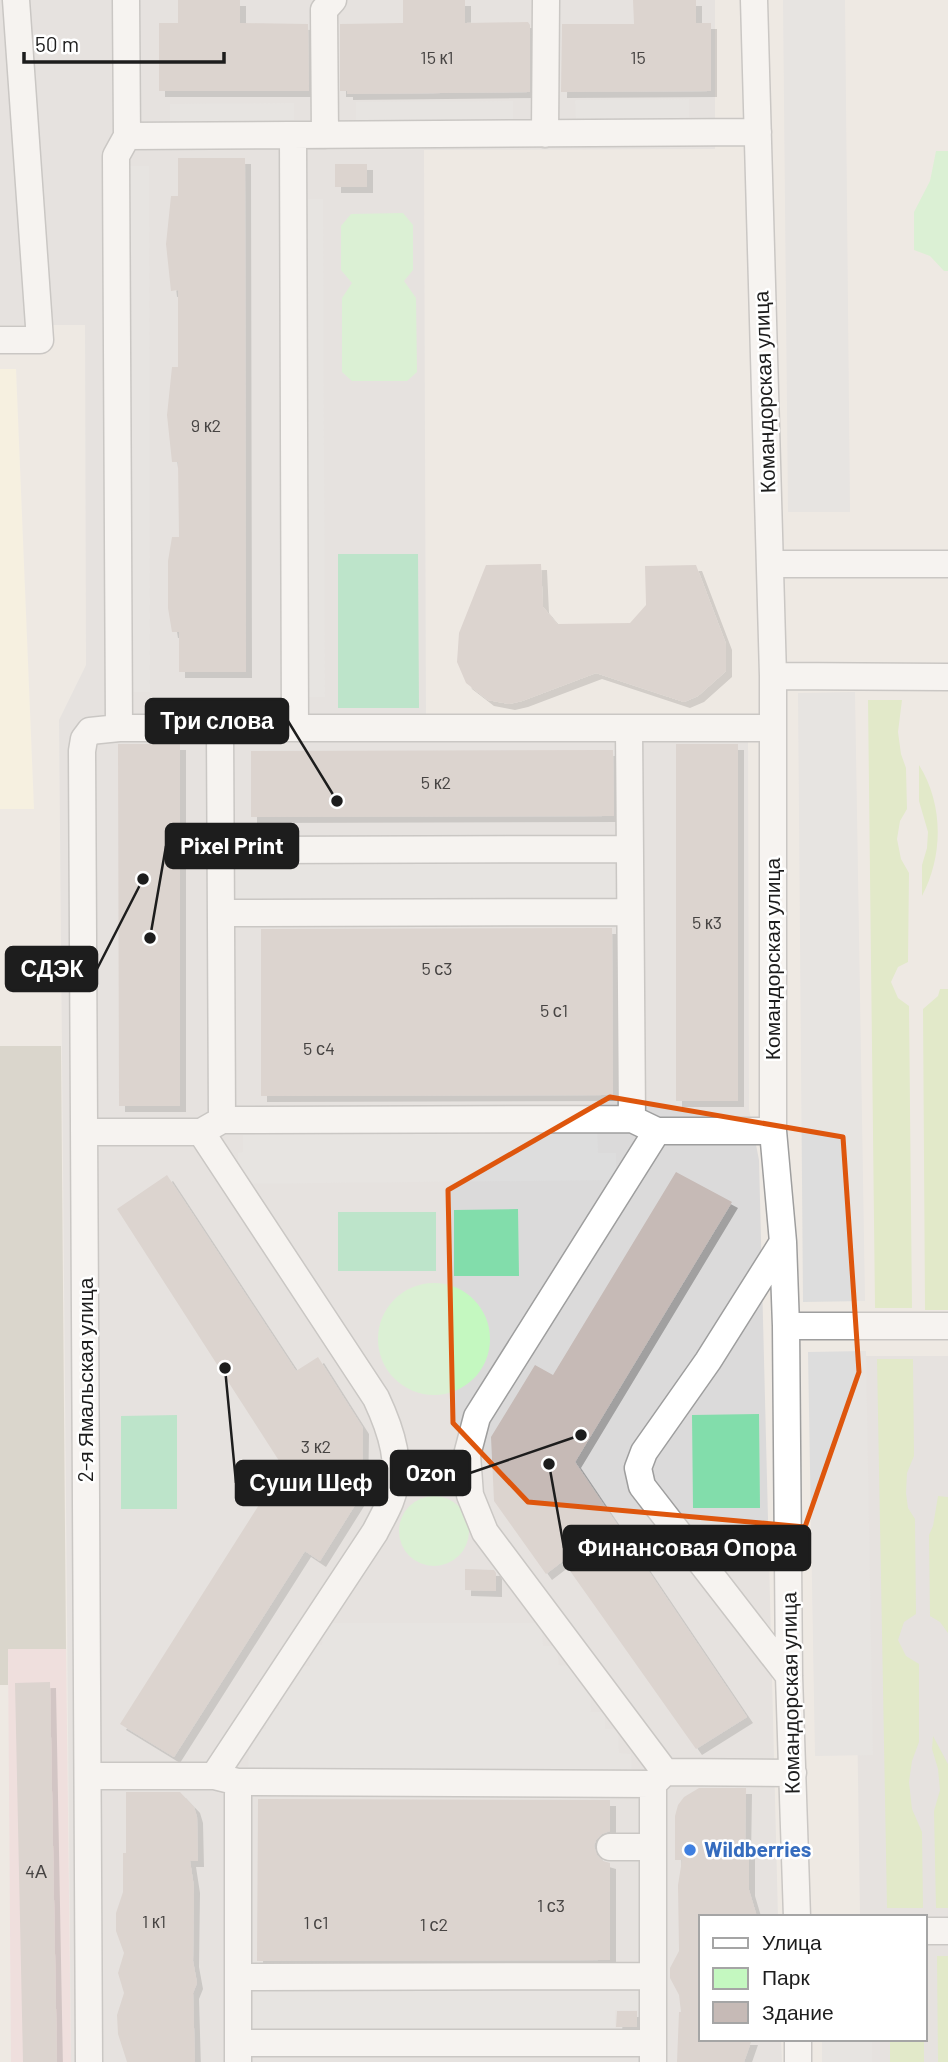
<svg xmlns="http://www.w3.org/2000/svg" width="948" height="2062" font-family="Barlow,sans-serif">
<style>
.residential{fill:#dbdada}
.commercial{fill:#efd2d6}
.education{fill:#fef9dc}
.construction{fill:#c2bfaf}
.grass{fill:#d2e8a9}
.park{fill:#c4f8c0}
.pitch{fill:#82ddab}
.parking{fill:#ddd}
.building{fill:#c6bab6;filter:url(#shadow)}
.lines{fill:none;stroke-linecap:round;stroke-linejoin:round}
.minor-casing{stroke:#9e9e9e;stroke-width:29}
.minor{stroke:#fff;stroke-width:26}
.marked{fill:none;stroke:#de560d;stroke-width:5;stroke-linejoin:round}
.shop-dot{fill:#3f7fe0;stroke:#fff;stroke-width:2.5}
.labels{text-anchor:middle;stroke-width:5;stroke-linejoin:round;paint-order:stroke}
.number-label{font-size:18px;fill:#474443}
.street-label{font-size:21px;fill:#1d1d1d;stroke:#fff}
.shop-label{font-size:21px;font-weight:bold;fill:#366cbe;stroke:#fff;text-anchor:start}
.leader{fill:none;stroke:#1d1d1d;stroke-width:2.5}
.callout-dot{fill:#1d1d1d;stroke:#fff;stroke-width:2.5}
.callout{fill:#1d1d1d;stroke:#1d1d1d;stroke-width:2.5}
.callout-label{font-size:23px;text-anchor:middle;font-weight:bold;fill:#fff}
</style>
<defs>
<filter id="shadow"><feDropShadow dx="6" dy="6" stdDeviation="0" flood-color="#0004"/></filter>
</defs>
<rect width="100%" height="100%" fill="#eee9e3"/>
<path class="residential" d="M0 0H715V149L424 150 426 718 748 717 749 1109 759 1160 778 1917H701V2039H781L782 2062H71L59 720 86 665 85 325H0Z
M859 1356H948V2062H862V2039H925V1917H860L852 1366Z"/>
<path class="commercial" d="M8 1649H66L71 2062H11Z"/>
<path class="education" d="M0 369H16L34 809H0Z"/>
<path class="construction" d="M0 1046H61L66 1649H8V1685H0Z"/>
<path class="grass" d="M868 700H902L898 732 901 754 906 768 907 809 900 821 897 839 901 859 909 873 908 962 898 967 891 982 898 998 909 1006 912 1308H875Z
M919 765C944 805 943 856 922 896V865L927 848 928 832 919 801Z
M940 989H948V1310H925L923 1009 938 996Z
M877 1359H913L914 1456 907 1473 906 1493 908 1508 915 1519 916 1614 904 1622 898 1640 906 1656 919 1664V1742L912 1761 909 1782 912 1809 922 1832 923 1908H887Z
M938 1496 948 1497V1633L940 1622 930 1616 929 1535 933 1526Z
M933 1736 948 1764V1908H936L934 1811 940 1790 938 1769 932 1749Z
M937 1956H948V2062H938Z
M890 2039H924V2062H890Z"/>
<path class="park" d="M936 151H948V271H944L930 256 914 250V212L930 181Z
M403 213 413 225V270L404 281 416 298 417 372 407 381H352L342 372V298L352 283 341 270V226L351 214Z
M378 1339a56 56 0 1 1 112 0a56 56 0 1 1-112 0Z
M399 1531a35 35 0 1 1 70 0a35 35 0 1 1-70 0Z"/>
<path class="pitch" d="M338 554H418L419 708H338Z
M518 1209 519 1276H454V1210Z
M338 1212H436V1271H338Z
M759 1414 760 1508H693L692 1415Z
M177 1415V1509H121V1416Z"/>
<path class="parking" d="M783 0H845L850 512H788Z
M689 99V119L576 120 575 100Z
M513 101V121L356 122V102Z
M294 103V123H170V104Z
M130 166H149L150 692H130Z
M303 199H323L325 697H305Z
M855 692 865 1301 803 1302 798 693Z
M622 862V901L229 902V863Z
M597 1124 598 1153H616V1180L238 1184V1153L243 1152V1128Z
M866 1351 873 1755 815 1756 808 1352Z
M323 1623H542L543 1646H557L559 1665 572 1666 590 1692 591 1712H605V1729H618L619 1753 631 1754 632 1774 248 1773 249 1729H266V1709H279V1691L296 1666H310V1645H322Z
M253 1990 638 1991V2010H615V2033H253Z
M822 2039H872V2062H822Z"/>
<path class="building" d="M178 0H240V23L308 24 309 91H159V23H178Z
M403 0H465V23L528 22 530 25V92L347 94V91H340V24L403 23Z
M633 0H696V23H711V91L561 92 562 24H634Z
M178 158H245L246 672H179V632H172L168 608V561L172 537H179L178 462H172L167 415 172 367H178V290L171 291 166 244 171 196H178Z
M335 164H367V187H335Z
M541 564 543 607 557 624 630 623 646 605 645 566 696 565 726 644V671L698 696 684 702 596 673 522 701 509 704 488 700 466 683 457 662 459 633 486 565Z
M118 744H180V1106H119Z
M676 744H738V1101H676Z
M613 750 614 816 251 817V751Z
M612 928 613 1095 261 1096V929Z
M676 1172 732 1202 575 1462 747 1717 696 1749 563 1561 546 1574 494 1501 491 1437 535 1365 553 1375Z
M167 1175 296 1371 318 1357 363 1428 362 1494 320 1561 305 1551 174 1757 120 1724 283 1467 117 1209Z
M465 1569 494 1570 496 1573V1591L465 1590Z
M50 1682 57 2062H23L15 1683Z
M699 1788H746L745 1852H749V1890L757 1917H701V2039H752L744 2062H677L679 2012H681L679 1995 670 1978V1968L679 1951 678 1885 682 1860H675V1816L678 1805 684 1797Z
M126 1792H180L194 1807 197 1817 198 1861H190L194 1887 193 1961 197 1983 193 1993 195 2062H127L118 2034 117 2015 124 1993 118 1973 124 1953 116 1931V1913L123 1892V1853H126Z
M258 1799 610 1800V1831L602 1834 596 1840 594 1846 597 1855 603 1861 610 1863V1960L257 1961Z
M617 2011H637V2027H616Z"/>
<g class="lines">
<defs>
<path id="minor" d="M126 0 127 136 116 156 119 728H773
M754 0 773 676V1131L783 1242 786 1326 789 1676 797 1917
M545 134 546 0
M293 135 295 728
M325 135 324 10 333 0
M127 136 758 132
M0 340H40L16 0
M770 564H948
M773 676 948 677
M220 728 222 1120
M629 728 632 1119
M221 850 630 849
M221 913 630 912
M657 1131 477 1417 467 1455 470 1495 485 1532 665 1772
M85 1132H201L222 1120 632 1119 657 1131H773
M201 1132 376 1398C391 1430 404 1467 390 1502 386 1512 380 1522 375 1532L214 1776
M783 1242 708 1361 644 1452 638 1468 642 1486 789 1676
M786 1326H948
M88 1776H214L238 1782 653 1784 665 1772 793 1773
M238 1782V2062
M653 1784V2062
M610 1847H653
M925 1931H948
M238 1977 653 1976
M798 2039V2062
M238 2043H653
M89 2062 82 751 84 739 90 731 119 728"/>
</defs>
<use href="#minor" class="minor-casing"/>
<use href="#minor" class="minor"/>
</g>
<path d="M0 0H948V2062H0ZM610 1097 843 1137 859 1372 805 1527 528 1502 453 1423 448 1190Z" fill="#eee9e3" fill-opacity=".55" fill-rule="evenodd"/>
<path class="marked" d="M610 1097 843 1137 859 1372 805 1527 528 1502 453 1423 448 1190Z"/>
<circle class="shop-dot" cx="690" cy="1850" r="7"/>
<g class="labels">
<g class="number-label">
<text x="437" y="64">15 к1</text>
<text x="638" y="64">15</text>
<text x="206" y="432">9 к2</text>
<text x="436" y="789">5 к2</text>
<text x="707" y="929">5 к3</text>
<text x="437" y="975">5 с3</text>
<text x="554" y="1017">5 с1</text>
<text x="319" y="1055">5 с4</text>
<text x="316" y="1453">3 к2</text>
<text x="36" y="1878">4А</text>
<text x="551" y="1912">1 с3</text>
<text x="154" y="1928">1 к1</text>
<text x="316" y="1929">1 с1</text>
<text x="434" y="1931">1 с2</text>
</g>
<g class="street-label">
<text transform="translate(765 392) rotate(-92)" y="7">Командорская улица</text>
<text transform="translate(773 959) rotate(-90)" y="7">Командорская улица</text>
<text transform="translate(86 1380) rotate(-90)" y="7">2-я Ямальская улица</text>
<text transform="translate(791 1693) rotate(-91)" y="7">Командорская улица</text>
</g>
<g class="shop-label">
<text x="704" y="1857">Wildberries</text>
</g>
</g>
<path class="leader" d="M337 801L288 721M150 938L166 846M143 879L97 969M581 1435L470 1473M225 1368L236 1483M549 1464L564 1548"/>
<g class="callout-dot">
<circle cx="337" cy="801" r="7"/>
<circle cx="150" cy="938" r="7"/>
<circle cx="143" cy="879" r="7"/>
<circle cx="581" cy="1435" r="7"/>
<circle cx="225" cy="1368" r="7"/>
<circle cx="549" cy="1464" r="7"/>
</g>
<g class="callout">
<rect x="146" y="699" width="142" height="44" rx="7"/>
<rect x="166" y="824" width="132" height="44" rx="7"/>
<rect x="6" y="947" width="91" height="44" rx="7"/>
<rect x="391" y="1451" width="79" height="44" rx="7"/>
<rect x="236" y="1461" width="151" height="44" rx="7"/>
<rect x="564" y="1526" width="246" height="44" rx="7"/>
</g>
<g class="callout-label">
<text x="217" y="729">Три слова</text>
<text x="232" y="854">Pixel Print</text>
<text x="52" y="977">СДЭК</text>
<text x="431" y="1481">Ozon</text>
<text x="311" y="1491">Суши Шеф</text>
<text x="687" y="1556">Финансовая Опора</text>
</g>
<rect x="699" y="1915" width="228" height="126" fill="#ffffff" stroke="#a5a5a5" stroke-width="2"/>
<rect x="713" y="1938" width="35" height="10" fill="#ffffff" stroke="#a5a5a5" stroke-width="2"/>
<text x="762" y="1950" font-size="21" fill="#1d1d1d">Улица</text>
<rect x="713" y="1968" width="35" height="21" fill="#c4f8c0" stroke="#a5a5a5" stroke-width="2"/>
<text x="762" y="1985" font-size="21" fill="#1d1d1d">Парк</text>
<rect x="713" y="2002" width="35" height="21" fill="#c6bab6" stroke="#a5a5a5" stroke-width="2"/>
<text x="762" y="2020" font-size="21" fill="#1d1d1d">Здание</text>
<path d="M24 52v10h200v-10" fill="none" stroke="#1d1d1d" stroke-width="3.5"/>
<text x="35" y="52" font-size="21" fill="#1d1d1d" stroke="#ffffff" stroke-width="5" paint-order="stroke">50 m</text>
</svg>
